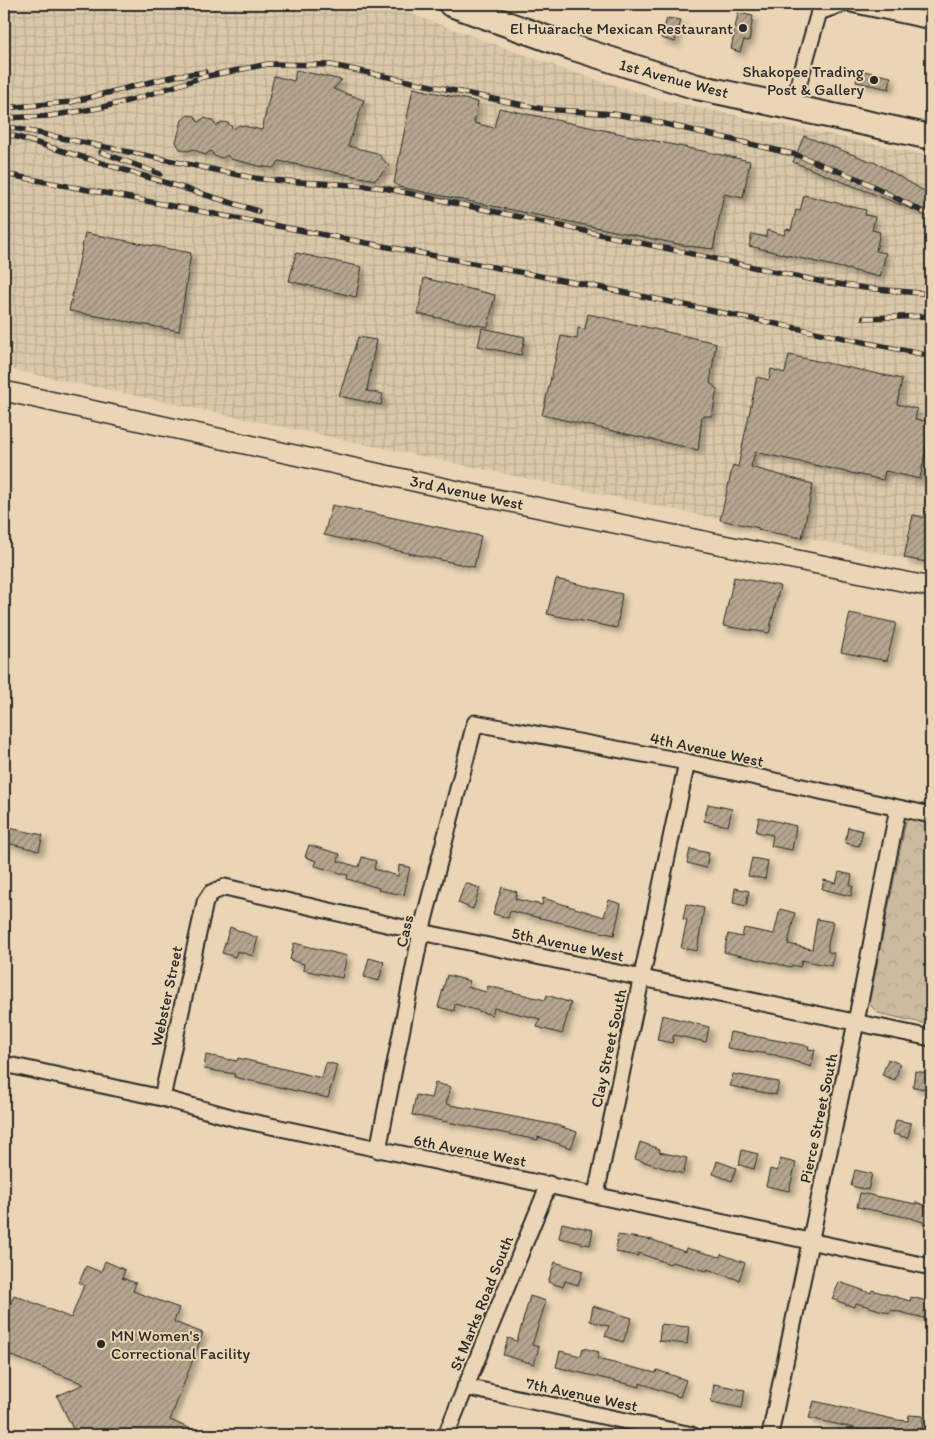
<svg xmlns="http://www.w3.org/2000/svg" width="935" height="1439" font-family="Itim,sans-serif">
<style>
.industrial{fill:url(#industrial-grid)}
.forest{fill:url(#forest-crowns);stroke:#7b7264}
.building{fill:url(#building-hatch);stroke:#2b2b2b;filter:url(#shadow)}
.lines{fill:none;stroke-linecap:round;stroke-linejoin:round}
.minor-casing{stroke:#2b2b2b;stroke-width:19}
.tertiary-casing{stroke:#2b2b2b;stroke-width:22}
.primary-casing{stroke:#2b2b2b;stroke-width:28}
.minor{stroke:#ead6b4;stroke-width:15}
.tertiary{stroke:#ead6b4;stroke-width:19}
.primary{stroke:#ead6b4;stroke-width:24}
.rail-casing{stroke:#2b2b2b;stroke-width:5.5}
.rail{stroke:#ead6b4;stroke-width:4;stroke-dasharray:11;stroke-linecap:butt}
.poi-dot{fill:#2b2b2b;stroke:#ead6b4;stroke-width:2}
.labels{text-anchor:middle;stroke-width:4;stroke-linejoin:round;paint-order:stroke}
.poi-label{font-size:16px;fill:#2b2b2b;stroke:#ead6b4;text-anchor:end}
.street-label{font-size:16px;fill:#2b2b2b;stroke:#ead6b4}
</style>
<defs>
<pattern id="industrial-grid" width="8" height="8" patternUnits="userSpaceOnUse" patternTransform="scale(1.25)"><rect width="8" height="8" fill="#dac8a9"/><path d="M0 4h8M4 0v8" fill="none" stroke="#bbac92"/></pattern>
<pattern id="forest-crowns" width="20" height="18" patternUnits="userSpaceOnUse" patternTransform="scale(1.25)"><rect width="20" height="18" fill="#cbba9e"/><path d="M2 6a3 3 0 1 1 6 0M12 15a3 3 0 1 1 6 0" fill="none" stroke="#aea088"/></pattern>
<pattern id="building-hatch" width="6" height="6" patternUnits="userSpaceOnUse" patternTransform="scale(1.25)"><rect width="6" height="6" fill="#b5a68e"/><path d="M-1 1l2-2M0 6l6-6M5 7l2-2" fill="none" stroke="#938774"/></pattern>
<filter id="shadow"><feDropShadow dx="4.5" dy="4.5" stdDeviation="2.5" flood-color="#0004"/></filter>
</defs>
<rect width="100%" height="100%" fill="#ead6b4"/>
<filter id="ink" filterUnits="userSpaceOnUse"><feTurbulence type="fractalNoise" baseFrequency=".02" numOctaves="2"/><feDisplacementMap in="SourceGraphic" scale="10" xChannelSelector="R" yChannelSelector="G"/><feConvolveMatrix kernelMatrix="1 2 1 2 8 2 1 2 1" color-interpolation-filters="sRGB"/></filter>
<g filter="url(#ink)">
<path class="industrial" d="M4 4H383L567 70 659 99 931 156V564L4 368Z"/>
<path class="forest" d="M914 818 931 821V1025L878 1013 869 1004 906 821Z"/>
<path class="building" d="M738 13 753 16 749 41 744 40 740 52 731 49Z
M667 18 681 20 675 42 661 38Z
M296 70 342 80 333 89 364 100 348 146 377 153 389 166 375 180 279 161 273 168 259 166 231 159 227 155 222 158 214 156 211 151 205 155 193 149 188 151 180 149 176 142 182 120 188 115 195 116 198 122 204 118 212 120 216 126 222 122 228 123 234 129 239 125 262 130 274 76 294 81Z
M859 70 891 77 889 89 856 82Z
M413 88 478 102 474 123 494 128 499 108 750 161 743 198 724 194 713 249 688 246 399 187 394 183Z
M804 136 878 164 931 195 924 214 793 162Z
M804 195 866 210 865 215 875 217 872 230 880 232 876 251 886 253 880 277 749 246 752 234 766 237 767 230 784 235 786 229 791 230 796 210 800 211Z
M85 233 191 253 179 331 69 311Z
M296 253 362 267 356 297 289 281Z
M424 278 495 295 488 327 418 314Z
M588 314 716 343 710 383 717 389 712 416H702L698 450 542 415 561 336 577 339 578 328 585 329Z
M482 328 525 337 521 355 478 346Z
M358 337 376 340 367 391 383 394 381 405 339 396Z
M789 355 902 379 897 404 917 409 915 419 931 422 920 479 885 471 883 480 755 452 751 467 813 484 802 538 758 530 759 528 720 520 733 465 738 467 757 377 769 380 771 369 785 373Z
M332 505 481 536 474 567 324 535Z
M913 515 931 519V545L927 562 904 558Z
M734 577 780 586 769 633 723 626Z
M556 579 622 594 617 628 547 614Z
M850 613 896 623 887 661 841 652Z
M708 804 732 809 728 826 704 821Z
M759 817 796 826 792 850 771 846 773 835 756 832Z
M4 827 43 835 39 851 4 842Z
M848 827 863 831 859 846 845 843Z
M309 845 340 854 338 861 359 867 362 857 376 861 374 869 398 876 399 865 410 867 404 895 378 890 379 888 347 879 348 875 315 866 317 861 305 857Z
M690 849 709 853 706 868 687 863Z
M752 858 768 861 765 879 748 876Z
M839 872 852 875 850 886H853L851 896 822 889 824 880 836 883Z
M465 883 480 888 473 909 458 903Z
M502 887 517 892 515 899 542 905 543 898 604 917 609 900 621 904 614 935 510 911 508 918 493 914Z
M735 888 749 891 746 906 733 903Z
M686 904 704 908 697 951 681 948 687 920 683 919Z
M780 909 795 913 788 944 812 949 817 919 833 922 828 944V952L834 953 831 966 802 960 800 967 792 965 791 967 724 952 728 934 742 937 744 928 774 934Z
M230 927 258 938 253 956 237 951 235 957 222 953Z
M294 943 347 956 342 978 303 970 304 964 290 960Z
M369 958 384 962 379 981 364 977Z
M447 975 470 981 468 987 486 992 488 986 545 1000 547 995 571 1003 562 1034 537 1027 540 1019 494 1008 492 1015 455 1004 454 1011 438 1007Z
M662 1015 709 1027 706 1042 674 1035 672 1043 657 1040Z
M730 1032 809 1046 808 1049 815 1050 811 1067 775 1055 727 1048Z
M206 1055 237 1061 238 1058 322 1078 326 1062 337 1065 328 1098 234 1077 235 1074 204 1069Z
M888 1059 900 1064 895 1080 882 1075Z
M915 1071 928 1073 926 1089 913 1087Z
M733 1074 779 1082 776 1095 730 1086Z
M435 1083 451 1087 446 1104 556 1125 577 1132 571 1148 538 1137V1140L412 1115 416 1095 431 1098Z
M896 1120 911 1123 908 1138 893 1134Z
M640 1142 660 1149 659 1152 687 1158 683 1174 635 1159Z
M742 1150 758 1154 754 1169 739 1165Z
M780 1159 796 1163 789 1191 766 1186 770 1169 777 1171Z
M717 1161 736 1168 732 1181 713 1174Z
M855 1170 872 1174 868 1190 851 1186Z
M860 1193 916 1204V1202L931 1208V1225L911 1218 857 1207Z
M562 1223 593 1230 590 1245 559 1238Z
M618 1235 653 1240 685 1252 686 1248 720 1257 721 1254 745 1263 739 1280 707 1269V1271L671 1262 670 1264 638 1253V1256L615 1252Z
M105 1261 125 1270 122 1278 136 1283 133 1291 179 1308 174 1322 203 1333 170 1420 205 1435H100L91 1432 76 1435 57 1396 84 1384 4 1353V1320L14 1295 71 1318 84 1285 79 1283 86 1266 101 1272Z
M555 1262 583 1271 578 1285 565 1281 563 1287 548 1282Z
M839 1282 871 1293 872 1290 910 1301 911 1297 931 1302 929 1319 891 1310 890 1313 856 1303 854 1307 832 1299Z
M530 1296 546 1301 532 1345 539 1347 534 1364 503 1355 508 1338 517 1341Z
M593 1306 632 1318 623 1342 605 1336 609 1326 590 1321Z
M661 1324 689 1327 687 1344 659 1341Z
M583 1348 599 1352 597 1359 656 1373 657 1370 686 1380 680 1397 640 1383V1387L556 1367 560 1351 581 1356Z
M714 1384 745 1390 742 1408 711 1402Z
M814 1401 897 1420 908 1421 909 1415 923 1416 922 1435H903L877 1429 876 1433 809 1418Z"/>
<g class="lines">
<defs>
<path id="minor" d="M851 4 931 21
M792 107 819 12 842 4
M4 1064 162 1098 238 1119 931 1267
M162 1098 205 902 211 893 225 887 421 932 931 1038
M378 1150 421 932 475 723 687 762 931 815
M596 1194 687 762
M465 1387 692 1435
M446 1435 549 1184
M770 1435 856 1022 898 808"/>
<path id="tertiary" d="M4 391 481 496 931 587"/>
<path id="primary" d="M451 4 571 47 697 87 931 137"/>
</defs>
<use href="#minor" class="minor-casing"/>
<use href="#tertiary" class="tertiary-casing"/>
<use href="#primary" class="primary-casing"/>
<use href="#minor" class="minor"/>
<use href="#tertiary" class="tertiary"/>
<use href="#primary" class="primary"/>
<defs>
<path id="rail" d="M4 108 71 102 175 76 205 72
M4 118 49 116 99 108 135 99 203 77 268 64 331 65 542 109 614 114 648 120 797 155 861 180 931 216
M4 126 254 178C298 184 341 182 384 188L823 282 865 288 931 294
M4 133 258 211
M101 152 160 174
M4 174 593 286 931 356
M928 204 931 205
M864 318 931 316"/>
</defs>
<use href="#rail" class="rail-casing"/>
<use href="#rail" class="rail"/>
</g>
</g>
<g class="poi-dot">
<circle cx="743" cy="28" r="5"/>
<circle cx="874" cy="80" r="5"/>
<circle cx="101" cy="1344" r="5"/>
</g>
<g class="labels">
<g class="poi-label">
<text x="733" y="34">El Huarache Mexican Restaurant</text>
<text x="864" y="77">Shakopee Trading<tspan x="864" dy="18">Post &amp; Gallery</tspan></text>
<text x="111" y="1341" text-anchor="start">MN Women's<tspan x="111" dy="18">Correctional Facility</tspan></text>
</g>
<g class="street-label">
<text transform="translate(674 78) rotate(15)" y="6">1st Avenue West</text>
<text transform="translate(467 492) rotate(12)" y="6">3rd Avenue West</text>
<text transform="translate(707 749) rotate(12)" y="6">4th Avenue West</text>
<text transform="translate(404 931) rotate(-77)" y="6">Cass</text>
<text transform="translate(568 944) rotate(12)" y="6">5th Avenue West</text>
<text transform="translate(166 996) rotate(-78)" y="6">Webster Street</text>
<text transform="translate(608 1048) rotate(-78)" y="6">Clay Street South</text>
<text transform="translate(818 1118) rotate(-78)" y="6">Pierce Street South</text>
<text transform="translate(470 1150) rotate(11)" y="6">6th Avenue West</text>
<text transform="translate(481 1303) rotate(-68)" y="6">St Marks Road South</text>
<text transform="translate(582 1394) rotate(12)" y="6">7th Avenue West</text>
</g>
</g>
<rect width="935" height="1439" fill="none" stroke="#ead6b4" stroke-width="20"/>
<rect x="10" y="10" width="915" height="1419" fill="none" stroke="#2b2b2b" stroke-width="2" filter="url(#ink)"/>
</svg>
